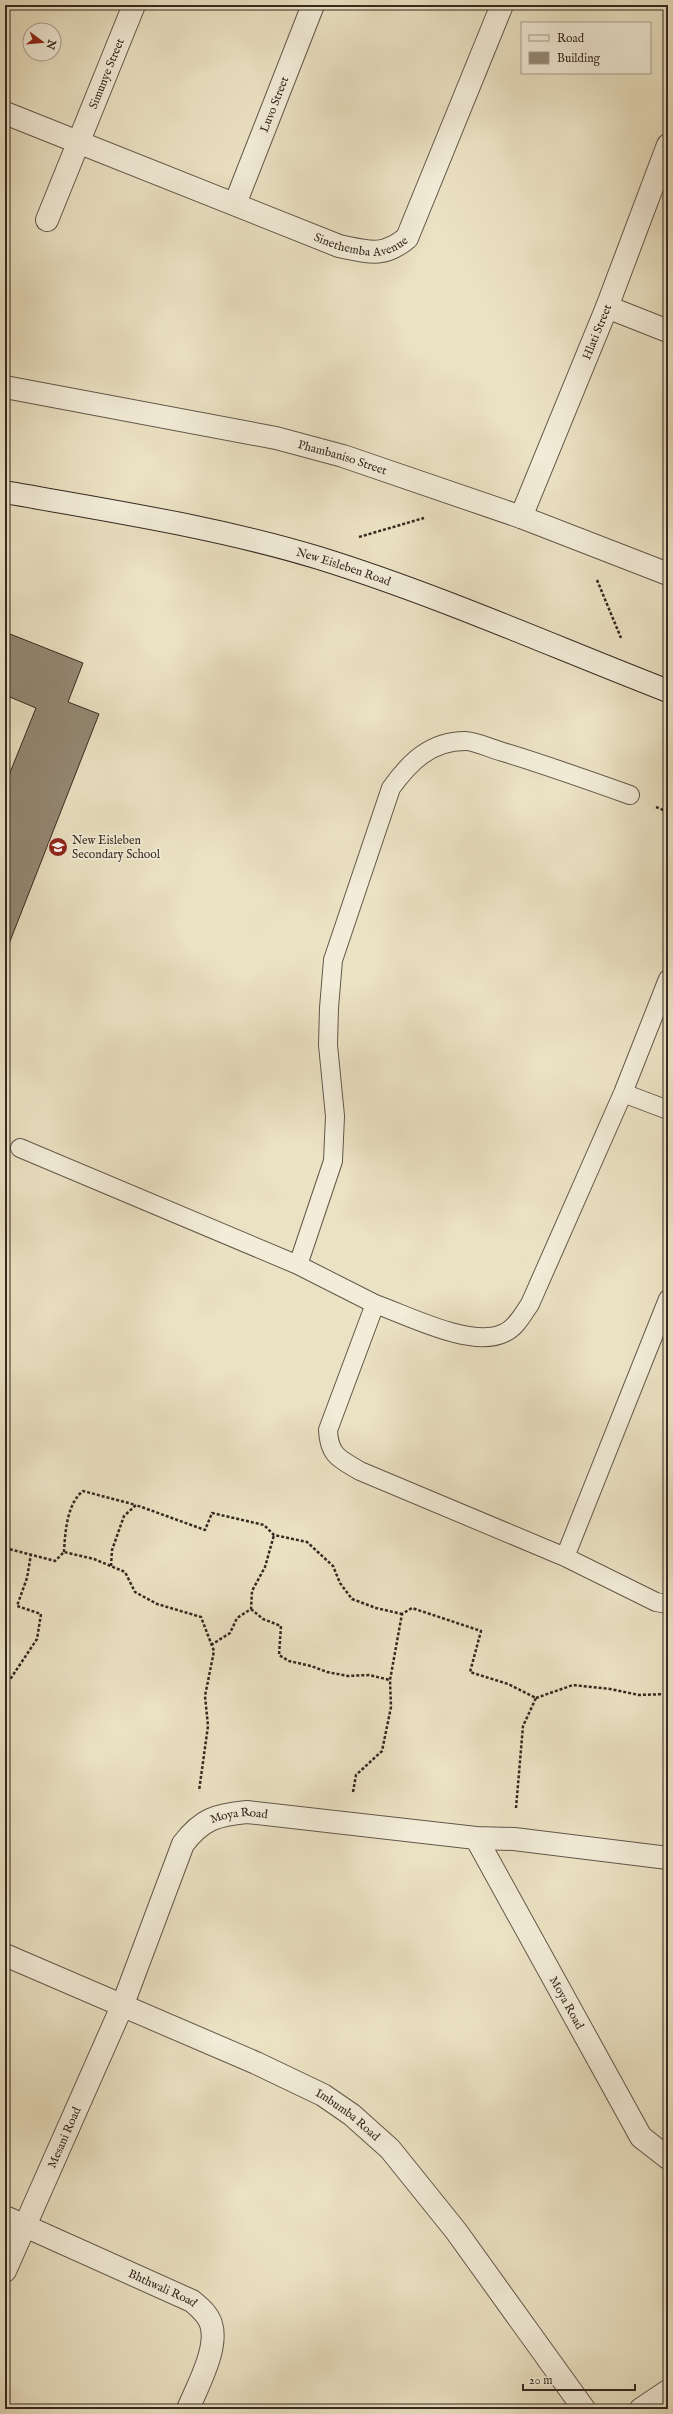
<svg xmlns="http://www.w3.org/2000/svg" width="673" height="2414" font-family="'IM FELL English',serif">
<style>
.building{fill:#948975;stroke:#352921}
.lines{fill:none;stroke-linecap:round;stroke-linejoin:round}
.service-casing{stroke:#62574a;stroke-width:20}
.minor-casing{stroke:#62574a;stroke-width:24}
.tertiary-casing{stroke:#62574a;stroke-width:24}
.secondary-casing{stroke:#352921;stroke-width:24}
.path{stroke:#352921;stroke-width:2.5;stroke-dasharray:3 2;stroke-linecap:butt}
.service{stroke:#f2ecd8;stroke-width:18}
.minor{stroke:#f2ecd8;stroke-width:22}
.tertiary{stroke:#f2ecd8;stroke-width:22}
.secondary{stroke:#f2ecd8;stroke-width:22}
.labels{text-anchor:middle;stroke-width:3.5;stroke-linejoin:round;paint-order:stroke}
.street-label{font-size:12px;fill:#352921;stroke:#f2ecd8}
.poi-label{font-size:12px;fill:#352921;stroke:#f2ecd8;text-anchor:start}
</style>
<rect width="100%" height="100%" fill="#ebe2c3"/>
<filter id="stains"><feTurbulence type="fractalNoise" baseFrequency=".005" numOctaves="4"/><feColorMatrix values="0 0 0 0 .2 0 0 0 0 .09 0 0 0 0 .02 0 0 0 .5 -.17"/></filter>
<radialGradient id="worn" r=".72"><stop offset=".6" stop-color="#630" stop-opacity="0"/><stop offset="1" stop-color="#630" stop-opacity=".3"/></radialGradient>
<path class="building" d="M5 632 83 663 68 702 99 714 5 954V785L36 708 5 695Z"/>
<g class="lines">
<defs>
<path id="service" d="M668 979 623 1093 530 1304C523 1314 516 1328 504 1333 472 1349 407 1315 375 1304L328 1430C329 1456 340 1459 360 1471L565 1557 668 1299
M623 1093 668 1110
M20 1148 298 1265
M375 1304 298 1265 333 1161 335 1116 328 1045 329 1008 333 960 391 788C409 763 430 741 465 741 476 741 491 749 503 752 546 765 588 780 630 795
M565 1557 656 1602 668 1604"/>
<g id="minor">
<path id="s1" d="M5 113 339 246C368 252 383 258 407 238L502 5"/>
<path id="s2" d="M235 204 313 5"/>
<path id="s3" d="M47 220 134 5"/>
<path d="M607 307 668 331"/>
<path id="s4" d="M5 387 276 438 343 456 521 517 668 574"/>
<path id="s5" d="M521 517 607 307 668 145"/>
<path id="s6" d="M476 1838 641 2137 668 2158"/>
<path id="s7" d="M5 1955 256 2063 323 2095 352 2115 390 2149 456 2231 584 2409"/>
<path id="s8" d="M5 2217 192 2301C199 2307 208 2314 211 2324 219 2348 197 2387 188 2409"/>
<path id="s9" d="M5 2271 123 2004 183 1844C202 1819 216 1815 247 1812L476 1838 514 1839 668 1858"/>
</g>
<path id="tertiary" d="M641 2409 668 2391"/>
<g id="secondary">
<path id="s10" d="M5 492C110 511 217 527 319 558 438 595 552 646 668 691"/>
</g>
</defs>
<use href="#service" class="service-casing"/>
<use href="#minor" class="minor-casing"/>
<use href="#tertiary" class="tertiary-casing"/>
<use href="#secondary" class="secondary-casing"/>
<path class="path" d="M359 537 424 518
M597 580 621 638
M656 807 668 812
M5 1548 55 1561 64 1552 94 1559 125 1572 135 1592 157 1604 201 1617 214 1651 205 1696 208 1726 199 1791
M64 1552C65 1533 67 1503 83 1491L136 1505
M111 1566 112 1550 124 1516 136 1505 205 1530 212 1513 264 1525 274 1535 307 1542 333 1566 340 1583 352 1599 376 1608 402 1614
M251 1609 263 1619 281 1626 279 1655 289 1661 311 1666 327 1672 348 1676 369 1675 390 1680
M211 1645 230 1633 237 1618 251 1609 252 1591 265 1567 274 1535
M5 1687 37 1639 41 1614 17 1606 27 1578 31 1554
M536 1698 573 1685 610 1689 639 1695 668 1694
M353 1792 356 1775 382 1751 391 1707 390 1680 402 1614 412 1608 481 1631 470 1672 508 1684 536 1698 523 1726 516 1808"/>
<use href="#service" class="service"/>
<use href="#minor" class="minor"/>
<use href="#tertiary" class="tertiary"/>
<use href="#secondary" class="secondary"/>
</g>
<defs>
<symbol id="school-disc" viewBox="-11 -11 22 22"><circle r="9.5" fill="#8f2418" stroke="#f2ecd8"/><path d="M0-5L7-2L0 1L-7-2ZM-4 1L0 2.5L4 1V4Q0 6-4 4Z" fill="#fff"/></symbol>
</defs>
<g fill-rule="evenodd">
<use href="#school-disc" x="47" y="836" width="22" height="22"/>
</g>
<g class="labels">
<g class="street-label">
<text dy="4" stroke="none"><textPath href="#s3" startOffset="158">Simunye Street</textPath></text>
<text dy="4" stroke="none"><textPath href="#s2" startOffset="107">Luvo Street</textPath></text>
<text dy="4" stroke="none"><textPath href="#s1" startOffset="382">Sinethemba Avenue</textPath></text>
<text dy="4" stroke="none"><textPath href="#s5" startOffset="200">Hlati Street</textPath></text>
<text dy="4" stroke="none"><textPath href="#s4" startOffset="345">Phambaniso Street</textPath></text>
<text dy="4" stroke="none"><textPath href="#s10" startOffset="347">New Eisleben Road</textPath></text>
<text dy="4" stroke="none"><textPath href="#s9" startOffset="529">Moya Road</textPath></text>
<text dy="4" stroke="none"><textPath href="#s6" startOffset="188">Moya Road</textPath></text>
<text dy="4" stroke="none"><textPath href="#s7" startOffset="379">Imbumba Road</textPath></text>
<text dy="4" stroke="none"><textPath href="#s9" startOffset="146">Mesani Road</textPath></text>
<text dy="4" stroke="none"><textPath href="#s8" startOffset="173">Bhthwali Road</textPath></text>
</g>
<g class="poi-label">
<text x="72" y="844">New Eisleben<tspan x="72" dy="14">Secondary School</tspan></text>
</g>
</g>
<rect width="673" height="2414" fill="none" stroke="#ebe2c3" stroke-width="20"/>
<rect x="6" y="6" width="661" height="2402" fill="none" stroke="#352921" stroke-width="2"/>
<rect x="10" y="10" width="653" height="2394" fill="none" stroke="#352921"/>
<rect x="521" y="22" width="130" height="52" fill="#f2ecd8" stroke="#a69e8f"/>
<rect x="529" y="35" width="20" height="6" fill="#f2ecd8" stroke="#a69e8f"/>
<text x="557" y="42" font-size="12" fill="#352921">Road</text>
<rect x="529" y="52" width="20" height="12" fill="#948975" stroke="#a69e8f"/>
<text x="557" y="62" font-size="12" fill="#352921">Building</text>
<g transform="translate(42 42) rotate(106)"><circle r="19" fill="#f2ecd8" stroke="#a69e8f"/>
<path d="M0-3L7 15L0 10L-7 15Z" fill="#8f2418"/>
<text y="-6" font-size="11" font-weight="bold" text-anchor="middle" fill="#352921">N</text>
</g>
<path d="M523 2384v6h112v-6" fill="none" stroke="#352921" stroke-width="2"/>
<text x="529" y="2384" font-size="12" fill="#352921" stroke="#f2ecd8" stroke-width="3" paint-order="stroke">20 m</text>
<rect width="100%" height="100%" filter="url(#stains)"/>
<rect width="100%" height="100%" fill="url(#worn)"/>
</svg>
